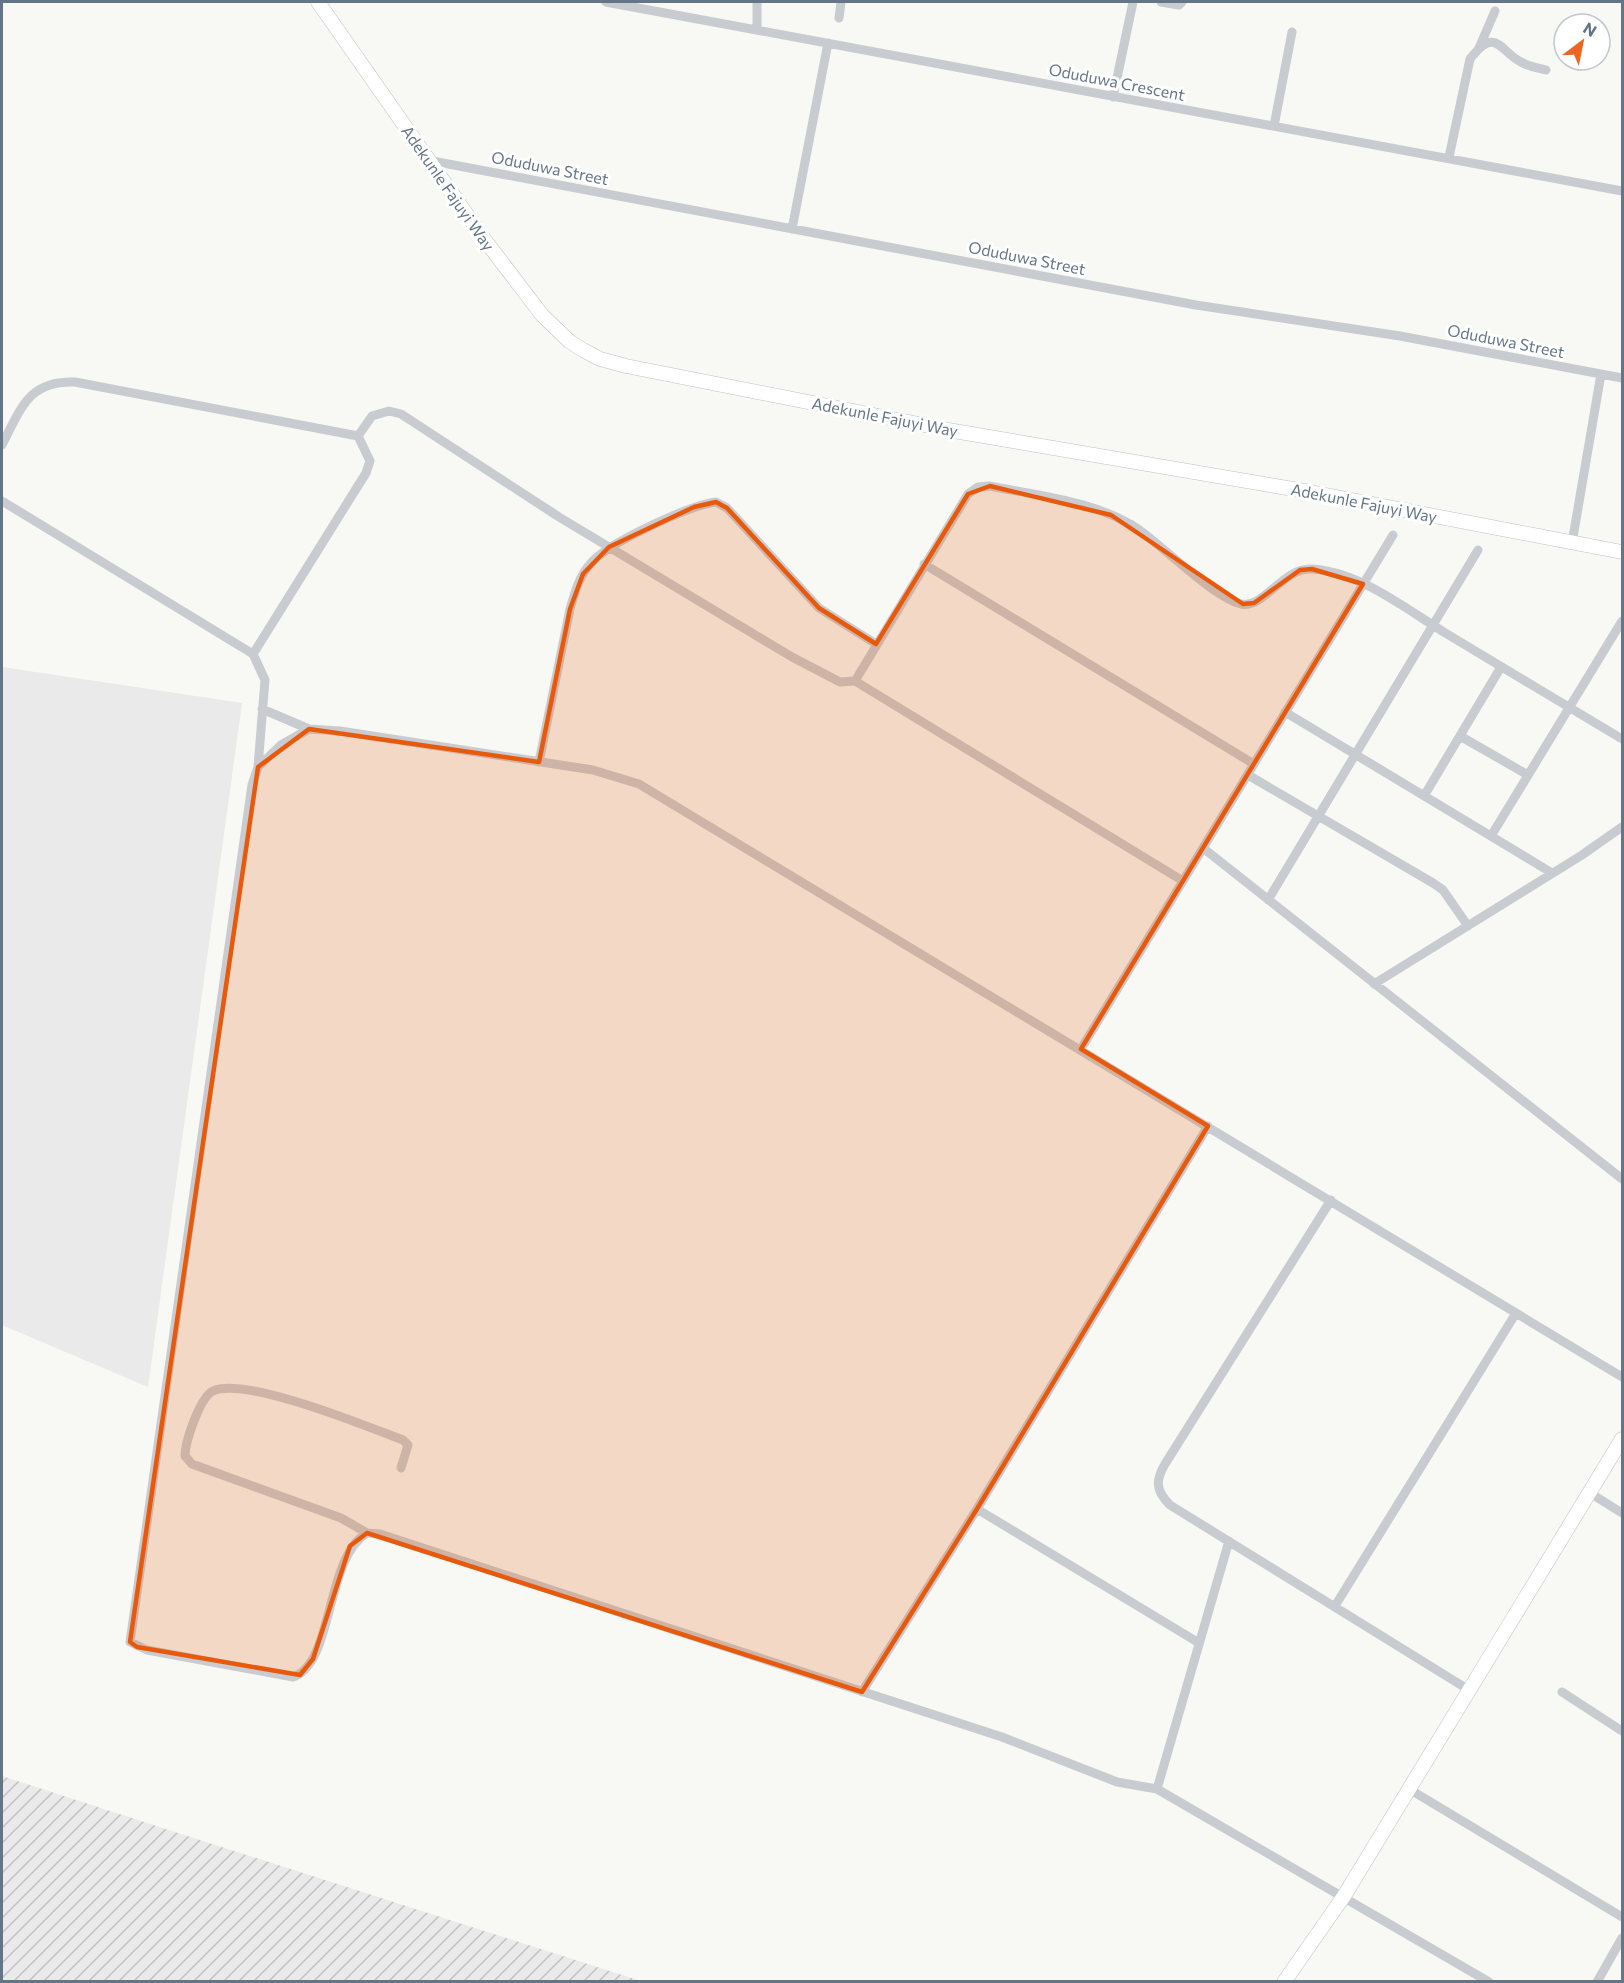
<svg xmlns="http://www.w3.org/2000/svg" width="1624" height="1983" font-family="Commissioner,sans-serif">
<style>
.built{fill:#e9eae9}
.industrial{fill:url(#industrial-furrows)}
.lines{fill:none;stroke-linecap:round;stroke-linejoin:round}
.secondary-casing{stroke:#bcc0c5;stroke-width:15}
.street{stroke:#c8cbcf;stroke-width:9}
.secondary{stroke:#fff;stroke-width:14}
.marked{fill:#e8590c;fill-opacity:0.2;stroke:#e8590c;stroke-width:4.5;stroke-linejoin:round}
.labels{text-anchor:middle;stroke-width:6;stroke-linejoin:round;paint-order:stroke}
.street-label{font-size:16px;fill:#657588;stroke:#fff}
</style>
<defs>
<pattern id="industrial-furrows" width="10" height="10" patternUnits="userSpaceOnUse" patternTransform="scale(1.5)"><rect width="10" height="10" fill="#e9eae9"/><path d="M-1 1l2-2M0 10L10 0M9 11l2-2" fill="none" stroke="#c0c2c3"/></pattern>
</defs>
<rect width="100%" height="100%" fill="#f8f8f5"/>
<path class="built" d="M2 667 242 703 148 1387 2 1325Z"/>
<path class="industrial" d="M2 1776 178 1833 641 1981H2Z"/>
<g class="lines">
<defs>
<path id="secondary" d="M318 2 484 239 542 315 569 341 583 350 600 359 626 366 954 431 1299 490 1622 552
M1284 1982 1344 1896 1622 1439"/>
</defs>
<use href="#secondary" class="secondary-casing"/>
<path class="street" d="M606 2 1622 191
M757 2V30
M1161 2 1179 5 1182 2
M839 18 841 2
M1479 48 1495 11
M1113 97 1133 2
M1274 126 1292 32
M1449 157 1470 59C1497 24 1500 53 1523 63 1530 67 1539 68 1546 70
M427 160 1196 305 1400 336 1622 378
M792 229 828 43
M358 436 372 416 389 411 401 414 559 517 792 657 840 682 855 681 1183 881
M2 445C21 408 29 380 75 382L358 436 370 461 366 473 253 654
M2 501 253 654 265 680 258 767
M1572 543 1601 374
M924 564 1254 764
M855 681 968 494 978 487 990 486C1039 496 1096 501 1138 529 1164 547 1213 597 1241 604 1264 609 1283 567 1312 569 1361 572 1407 610 1447 634 1505 669 1564 704 1622 739
M262 709 309 729
M1285 712 1552 873
M1460 736 1528 775
M539 762 570 609C575 592 579 576 591 563 608 543 690 505 716 502L727 508 819 608 876 644
M1248 775 1433 883 1443 890 1468 926
M1424 796 1501 667
M1491 836 1622 621
M1203 848 1622 1179
M1268 900 1478 550
M1374 984 1582 855 1622 827
M1081 1049 1393 535
M1331 1200 1165 1464C1155 1481 1156 1491 1170 1505L1469 1690
M1590 1493 1622 1513
M977 1509 1199 1643
M367 1533 341 1518 192 1464 185 1456C185 1442 200 1397 213 1391 245 1376 368 1427 403 1440L408 1445 401 1468
M1335 1606 1516 1313
M862 1692 977 1509 1208 1126
M1562 1692 1622 1731
M1157 1789 1229 1541
M1409 1789 1622 1917
M1489 1982 1157 1789 1117 1782 1002 1737 380 1534 367 1533C325 1557 334 1664 293 1677L147 1650 130 1642 252 785 258 767 281 745 309 729 340 731 593 770 639 784 1622 1377
M1597 1982 1622 1938"/>
<use href="#secondary" class="secondary"/>
</g>
<path class="marked" d="M990 486 1111 515 1243 604 1254 603 1300 570 1312 569 1363 584 1081 1049 1208 1126 977 1509 862 1692 367 1533 350 1546 313 1659 300 1675 137 1647 130 1642 258 767 309 729 539 762 570 609 583 574 609 547 694 507 716 502 727 508 819 608 876 644 968 494Z"/>
<g class="labels">
<g class="street-label">
<text transform="translate(1117 82) rotate(11)" y="6">Oduduwa Crescent</text>
<text transform="translate(550 168) rotate(11)" y="6">Oduduwa Street</text>
<text transform="translate(448 188) rotate(55)" y="6">Adekunle Fajuyi Way</text>
<text transform="translate(1027 258) rotate(11)" y="6">Oduduwa Street</text>
<text transform="translate(1506 341) rotate(11)" y="6">Oduduwa Street</text>
<text transform="translate(885 417) rotate(11)" y="6">Adekunle Fajuyi Way</text>
<text transform="translate(1364 503) rotate(11)" y="6">Adekunle Fajuyi Way</text>
</g>
</g>
<rect width="1624" height="1983" fill="none" stroke="#657588" stroke-width="6"/>
<g transform="translate(1582 42) rotate(32)"><circle r="28" fill="#ffffff" stroke="#c1c8cf" stroke-width="1.5"/>
<path d="M0-4.5L10 22L0 15L-10 22Z" fill="#ed6520"/>
<text y="-9" font-size="16" font-weight="bold" text-anchor="middle" fill="#657588">N</text>
</g>
</svg>
